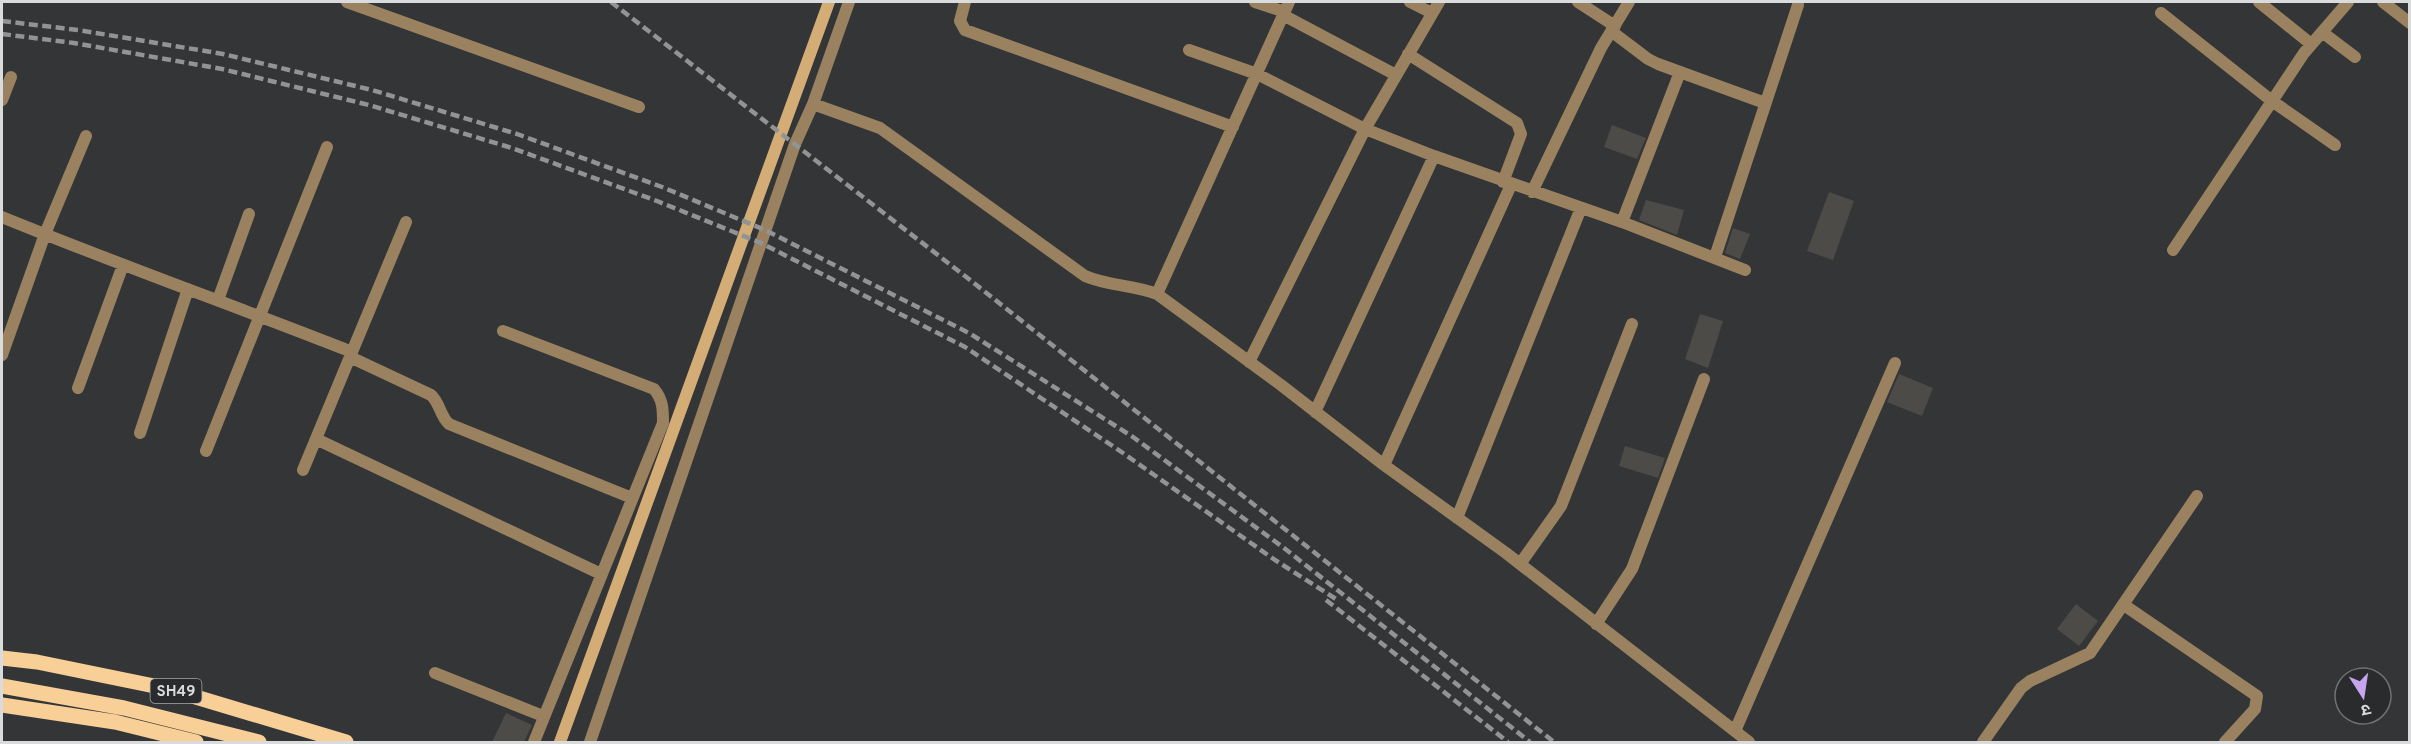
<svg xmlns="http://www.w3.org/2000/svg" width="2411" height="744" font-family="Overpass,'Noto Sans Devanagari',sans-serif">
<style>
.building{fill:#4d4b48}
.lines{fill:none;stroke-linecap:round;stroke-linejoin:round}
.minor{stroke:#9a8260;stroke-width:12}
.secondary{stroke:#d3ad75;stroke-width:12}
.primary{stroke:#f8d097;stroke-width:15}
.rail{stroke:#929395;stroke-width:4.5;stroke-dasharray:9 4.5;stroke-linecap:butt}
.labels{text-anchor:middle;stroke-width:5;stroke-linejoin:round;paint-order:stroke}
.shield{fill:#292b2d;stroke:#a5a6a8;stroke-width:1.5}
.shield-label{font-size:15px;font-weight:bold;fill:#dadbdd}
</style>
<rect width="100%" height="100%" fill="#333537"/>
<path class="building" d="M1612 125 1646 138 1637 159 1604 147Z
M1829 192 1854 201 1833 260 1807 251Z
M1646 200 1684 210 1677 235 1639 220Z
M1733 228 1750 234 1740 259 1725 253Z
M1700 314 1723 321 1708 368 1685 359Z
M1899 374 1933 388 1922 416 1887 402Z
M1625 446 1665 458 1658 478 1619 466Z
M2076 604 2098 621 2079 646 2057 629Z
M506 713 532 725 524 742H492Z"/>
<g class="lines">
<path class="minor" d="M347 2 639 107
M965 2 960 21 965 30 1233 127
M1255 2 1285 12
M1410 2 1432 13
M1578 2 1615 26
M2259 2 2311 44
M2383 2 2410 23
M2161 13 2272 101 2335 145
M1283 15 1396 75
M1611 31 1648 59 1658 64 1765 103
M2322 32 2355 57
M1189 50 1257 74 1365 129 1434 156 1622 222 1745 270
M1408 54 1517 123 1521 134 1503 182
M2 100 11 77
M813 104 880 128 1085 276C1108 286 1134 285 1157 294L1281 385 1384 465 1506 553 1749 742
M1532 192 1601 48 1629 2
M2 217C117 264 235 306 352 352
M1622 222 1680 72
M2173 250 2304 53 2348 2
M1715 257 1798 5
M1157 294 1289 2
M218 300 249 214
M503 331 654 389C663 400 663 409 663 423L534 742
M2 355 45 234 86 136
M350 357 431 395C440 403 440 416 449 424L632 498
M1249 362 1365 129 1439 2
M78 388 123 265
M1315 412 1434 156
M140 433 188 289
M316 439 601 574
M206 451 327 147
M1384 465 1511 185
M303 470 406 222
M1457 518 1581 208
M1520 564 1561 506 1632 324
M2124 605 2257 696 2255 709 2225 742
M1596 624 1632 569 1704 379
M435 673 543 716
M1735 731 1895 363
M590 742 795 144 813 104 849 2
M1983 742 2021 688 2030 681 2090 653 2197 496"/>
<path class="secondary" d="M560 742 829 2"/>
<path class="primary" d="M2 658 37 662 169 689 346 742
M2 686 124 708 259 742
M2 705 115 722 196 742"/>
<path class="rail" d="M611 2 965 276 1554 742
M2 21 78 30 223 54 372 90 517 134 662 187 765 230 969 333 1133 437 1284 548 1530 742
M2 34 74 43 222 69 369 105 512 148 657 201 761 243 965 347 1123 453 1275 560 1339 601
M1326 600 1508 742"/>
</g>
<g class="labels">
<rect class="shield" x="150.5" y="679" width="51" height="24" rx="4.5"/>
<g class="shield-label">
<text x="176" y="696">SH49</text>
</g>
</g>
<rect width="2411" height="744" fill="none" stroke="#dadbdd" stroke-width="6"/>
<g transform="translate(2363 696) rotate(168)"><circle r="28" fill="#292b2d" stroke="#707173" stroke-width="1.5"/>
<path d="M0-4.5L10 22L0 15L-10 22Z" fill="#c7a6ef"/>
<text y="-9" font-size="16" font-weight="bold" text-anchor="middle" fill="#dadbdd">उ</text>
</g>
</svg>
